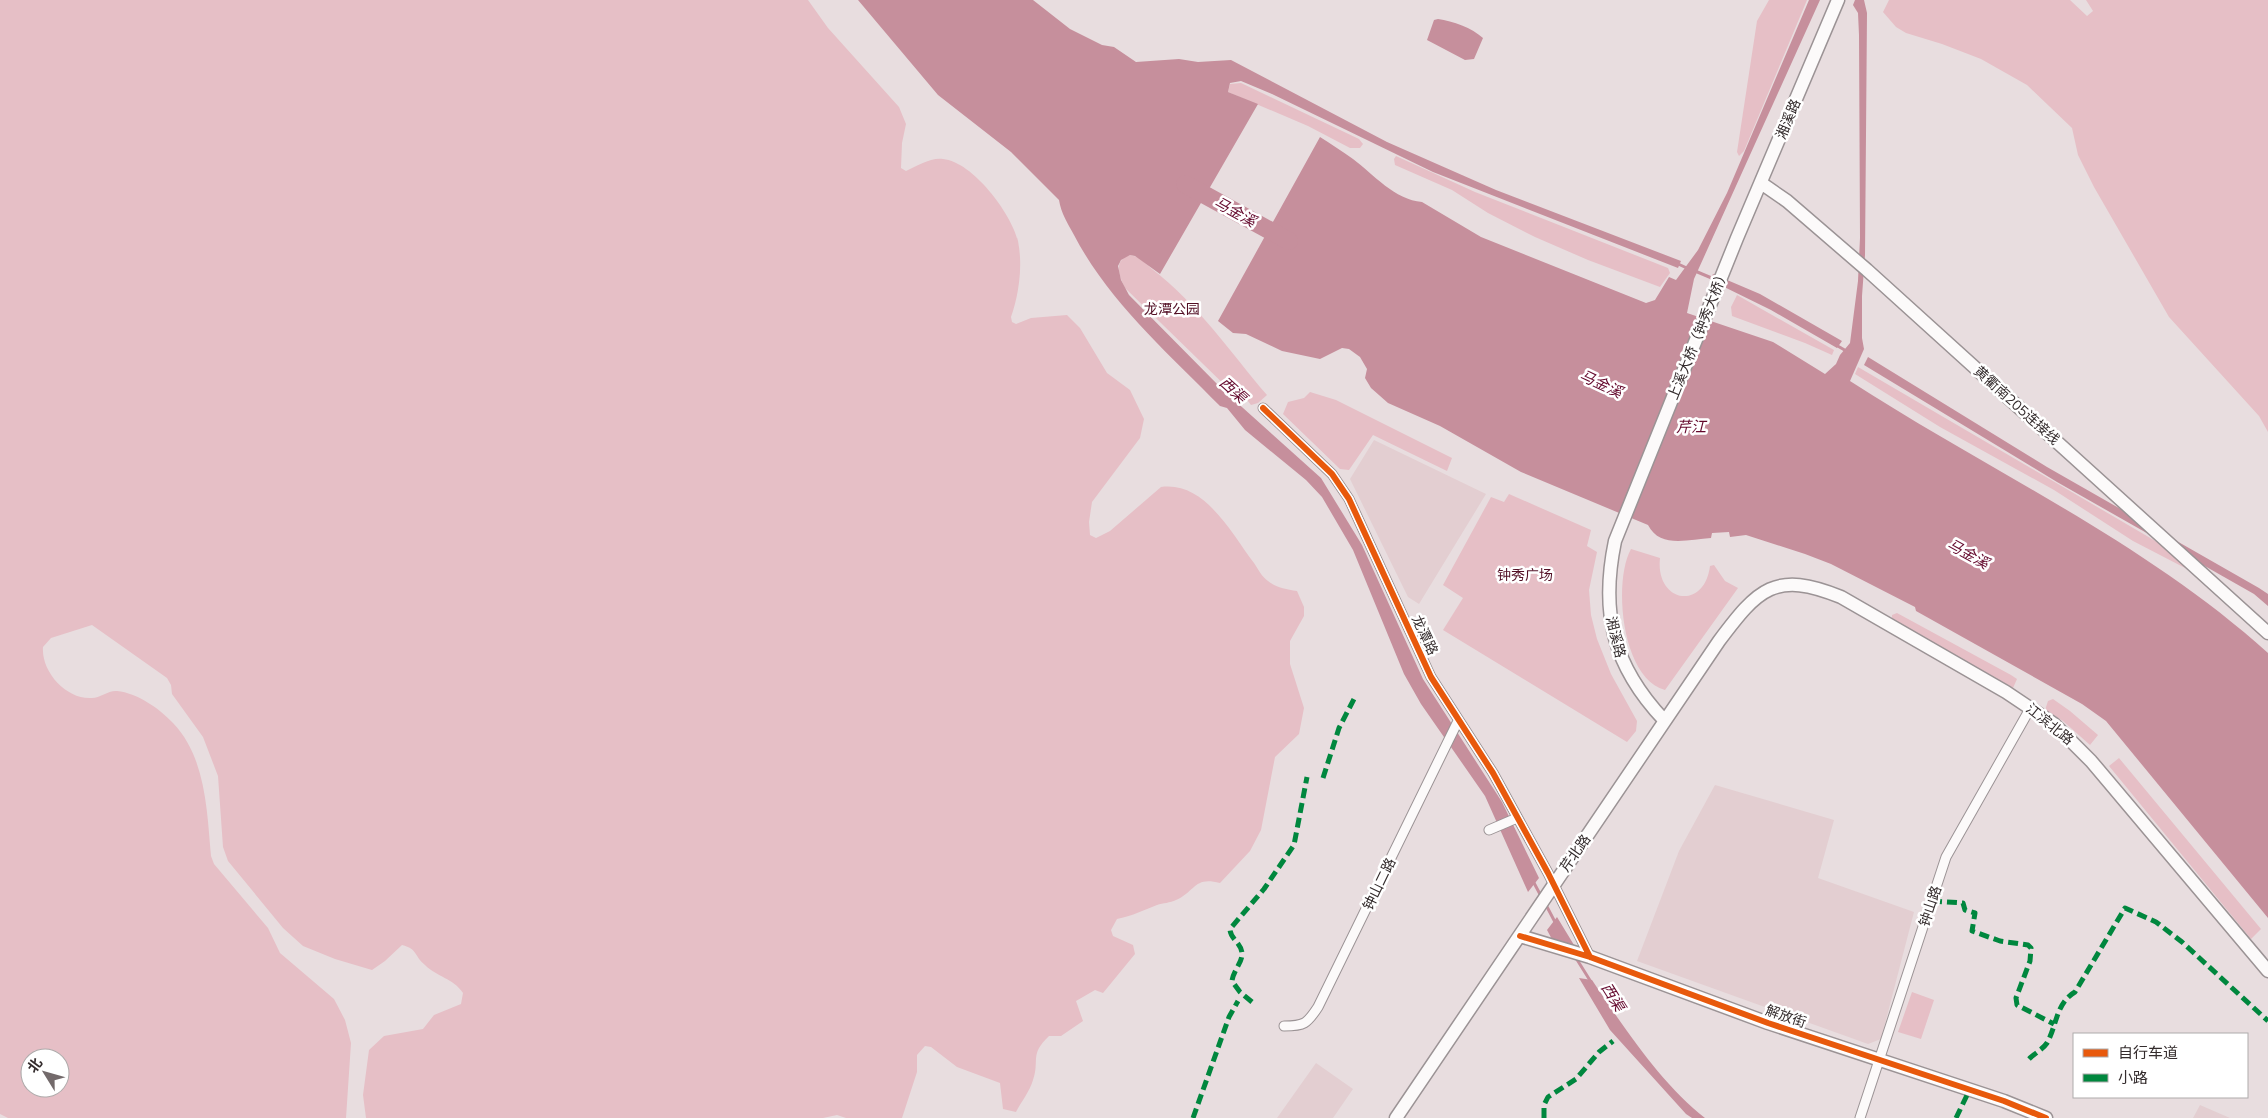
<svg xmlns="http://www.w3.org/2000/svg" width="2268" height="1118" font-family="Mulish,'Noto Sans SC',sans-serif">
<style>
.built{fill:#e3ced1}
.green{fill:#e6bfc6;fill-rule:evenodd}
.water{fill:#c68f9c}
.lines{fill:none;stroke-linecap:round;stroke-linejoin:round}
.stream{stroke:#c68f9c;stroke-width:3}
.river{stroke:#c68f9c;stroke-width:18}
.street-casing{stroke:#9b9395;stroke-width:11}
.secondary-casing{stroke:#9b9395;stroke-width:15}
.street{stroke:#fcfafa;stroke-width:9}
.secondary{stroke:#fcfafa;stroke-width:12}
.quiet{stroke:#00873e;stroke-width:5;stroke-dasharray:10 5;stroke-linecap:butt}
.cycleway-casing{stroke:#fff;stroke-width:9}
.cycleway{stroke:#e8590c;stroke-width:6}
.labels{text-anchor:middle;stroke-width:5;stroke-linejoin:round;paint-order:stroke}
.street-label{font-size:14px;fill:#342c2d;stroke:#fff}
.park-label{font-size:14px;fill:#520f25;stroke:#fff}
.water-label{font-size:15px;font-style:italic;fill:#63072b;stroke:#fff}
</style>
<rect width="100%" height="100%" fill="#e8dddf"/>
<path class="built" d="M1374 440 1486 494 1419 604 1408 597 1350 479Z
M1715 785 1834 820 1818 878 1914 912 1881 1039 1868 1044 1637 961 1679 851Z
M1316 1063 1353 1089 1333 1118H1277Z
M2200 1105 2230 1118H2193Z"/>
<path class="green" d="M0 0H808L828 28 899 107 906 124 902 143 901 168 906 171C916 166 932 157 943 159 973 162 1011 213 1018 241 1023 266 1019 294 1011 317L1012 322 1016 324 1031 318 1067 315 1080 328 1107 373 1130 390 1144 419 1140 438 1092 502 1089 522 1090 535 1096 538 1110 531 1161 487C1205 481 1231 533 1254 563 1258 569 1262 577 1268 581 1277 588 1286 589 1297 591L1304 607V616L1290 641V664L1304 708 1299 734 1275 757 1261 830 1250 851 1220 883C1194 876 1196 891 1176 900 1170 903 1163 903 1157 905 1141 911 1135 915 1117 919L1111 930 1113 936 1133 945 1135 954 1103 993 1095 990 1076 1001 1083 1021 1061 1036H1049C1029 1055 1040 1060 1033 1080 1030 1091 1021 1102 1016 1112L1003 1109 1000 1083 957 1067 931 1047 925 1046 917 1055V1072L902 1118H846L837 1115 823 1118H366L363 1095 369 1050 384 1036 423 1029 434 1015 461 1004 463 993C453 978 437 977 425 965 414 956 418 949 402 945L385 961 372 970 335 959 303 946 283 928 228 861 223 847 218 776 203 737 172 694 171 685 167 678 92 625 51 638 43 647C41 672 67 700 92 698 100 698 109 690 117 691 137 693 159 708 173 723 206 757 207 812 211 856L214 864 268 928 280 953 334 999 345 1020 351 1043 346 1118H8L0 1114ZM30 1058H60V1088H30Z
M1769 0H1807L1744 151 1739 156 1737 152 1757 21Z
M1889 0H2070L2087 16 2093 11 2086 0H2268V432L2259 416 2169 317 2094 187 2078 155 2072 128 2027 85 1981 59 1942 44 1906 33 1896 27 1883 12Z
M1241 83 1359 139 1363 144 1360 148H1350L1308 126 1228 92 1230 84Z
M1396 156 1475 192 1668 268 1670 273 1660 287 1588 260 1535 237 1488 213 1452 190 1395 165 1394 159Z
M1130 255C1139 256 1145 263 1152 269 1198 304 1230 352 1267 395L1258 403 1251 405 1244 396 1239 399 1125 288C1119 276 1113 260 1130 255Z
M1737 295 1834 350 1832 355 1805 343 1732 316 1731 307Z
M1858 367 2164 546 2188 566 2187 569 2133 541 2054 490 1940 427 1855 374Z
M1310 392 1336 400 1452 458 1447 471 1373 435 1349 470 1340 469 1283 414 1288 402 1304 398Z
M1509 494 1591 530 1587 546 1597 552 1589 590 1591 615 1597 639 1611 674 1637 721 1636 731 1627 742 1443 630 1463 598 1443 585 1491 497 1504 502Z
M1631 549 1660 558C1655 602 1704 612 1710 566L1714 565 1725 581 1738 588 1665 690C1621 678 1613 581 1631 549Z
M1897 613 2011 675 2017 679 2013 688 1892 622V615Z
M2053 699 2070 711 2098 735 2090 745 2063 721 2045 710 2048 701Z
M2119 758 2261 929 2251 939 2109 766Z
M1912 992 1934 1000 1921 1039 1898 1032Z"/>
<path class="water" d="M858 0H1033L1070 29 1102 45 1114 47 1136 62 1179 59 1198 62 1231 60 1387 142 1496 190 1681 261 1678 268 1433 172 1272 94 1241 81 1230 83 1228 92 1258 104 1160 274 1135 256 1130 255 1121 260 1118 266 1121 280 1129 295 1223 390 1321 478 1362 545 1423 679 1502 802 1539 878 1528 892 1485 796 1421 704 1404 674 1353 550 1322 497 1306 480 1245 430 1227 408 1220 406C1167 352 1109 302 1074 235 1068 224 1061 213 1059 200L1011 152 938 95Z
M1809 0H1820L1694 279 1687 313 1773 342 1825 374 1836 364 1840 355 1850 343 1858 281 1860 238 1859 35 1858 13 1853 5 1855 0H1864L1867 13 1865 255 1862 296V338L1864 349 1850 381C1989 471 2144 541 2268 653V918L2106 721 2082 704 1916 611 1915 607 1831 564 1805 554 1746 535 1730 537 1729 532 1712 533 1711 538C1689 539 1660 549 1648 525L1521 472 1440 426 1388 403 1371 388 1365 378 1367 369 1360 357 1349 349 1342 348 1320 359 1282 351 1246 334 1233 333 1218 321 1320 137C1331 144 1342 151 1353 159 1373 174 1395 200 1422 202L1481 237 1646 303 1655 300 1669 277 1676 280 1698 250 1727 193Z
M1438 19C1453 21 1472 28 1483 38L1474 59 1465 60 1427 40 1434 20Z
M1713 274 1760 294 1842 341 1837 348 1771 310 1710 280Z
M1868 357 2047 467 2259 588 2268 594V606L2254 594 2057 482 1864 365Z
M1557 917 1574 945 1554 943 1547 930Z
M1579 978 1592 980C1623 1026 1661 1084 1705 1118H1692L1686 1114 1610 1030Z"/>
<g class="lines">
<path class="stream" d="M1676 263 1689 269
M1695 271 1714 279
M1836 345 1848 352
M1533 881 1542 898
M1545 903 1556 924
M1576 958 1591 982"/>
<path class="river" d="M1185 184 1289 241"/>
<defs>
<path id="street" d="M1263 408 1332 474 1349 499 1431 677 1493 773 1548 873 1590 957
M1489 830 1517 818
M1284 1026C1304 1026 1307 1024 1318 1007L1458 721
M1860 1118 1946 857 2031 707"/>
<path id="secondary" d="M1761 183 1787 201 1867 270 2268 633
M1664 720C1613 666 1600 613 1615 541L1737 238 1838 0
M1520 936 1590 957 1768 1023 2004 1101 2046 1118
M1396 1118 1719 641C1758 589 1775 570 1841 597L2006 692 2054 724 2091 761 2268 971"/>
</defs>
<use href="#street" class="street-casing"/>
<use href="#secondary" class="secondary-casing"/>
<use href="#street" class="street"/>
<use href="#secondary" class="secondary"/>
<path class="quiet" d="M1323 778 1339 728 1354 699
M1932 901 1963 903 1965 910 1975 913 1972 931 2000 941 2028 945 2031 948 2030 961 2016 998 2017 1005 2054 1024
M1252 1002 1240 992 1232 981C1233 971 1242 963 1242 954 1242 943 1230 939 1230 929L1264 889 1294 845 1307 777
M2029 1059C2034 1054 2043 1049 2047 1043 2057 1025 2056 1003 2075 992L2125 908 2156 922 2182 942 2268 1021
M1193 1118 1229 1017 1238 1001
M1544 1118V1105L1548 1097 1576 1079 1599 1052 1613 1041
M1956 1118 1970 1089"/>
<defs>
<path id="cycleway" d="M1263 408 1332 474 1349 499 1431 677 1493 773 1548 873 1590 957
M1520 936 1590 957 1768 1023 2004 1101 2046 1118"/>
</defs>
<use href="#cycleway" class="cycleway-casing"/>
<use href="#cycleway" class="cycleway"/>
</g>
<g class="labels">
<g class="street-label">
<text transform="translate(1788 119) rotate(-67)" y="5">湘溪路</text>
<text transform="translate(1698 334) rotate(-68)" y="5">上溪大桥（钟秀大桥）</text>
<text transform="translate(2017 405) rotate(42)" y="5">黄衢南205连接线</text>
<text transform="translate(1425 635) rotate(65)" y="5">龙潭路</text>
<text transform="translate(1616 637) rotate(76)" y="5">湘溪路</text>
<text transform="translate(2050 724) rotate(39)" y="5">江滨北路</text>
<text transform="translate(1575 853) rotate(-55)" y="5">芹北路</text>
<text transform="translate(1379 884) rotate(-64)" y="5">钟山二路</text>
<text transform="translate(1930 906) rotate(-72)" y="5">钟山路</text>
<text transform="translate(1786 1016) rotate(19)" y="5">解放街</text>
</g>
<g class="park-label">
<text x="1172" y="314">龙潭公园</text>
<text x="1525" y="580">钟秀广场</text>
</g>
<g class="water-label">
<text transform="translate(1235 212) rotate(29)" y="5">马金溪</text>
<text transform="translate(1601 384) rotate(25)" y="5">马金溪</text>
<text transform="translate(1233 390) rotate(42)" y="5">西渠</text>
<text x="1691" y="432">芹江</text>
<text transform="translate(1968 554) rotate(29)" y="5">马金溪</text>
<text transform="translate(1613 997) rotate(58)" y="5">西渠</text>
</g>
</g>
<rect x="2073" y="1033" width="175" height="65" fill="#ffffff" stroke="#aeabab"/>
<rect x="2083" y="1049" width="25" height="8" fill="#e8590c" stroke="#aeabab"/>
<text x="2118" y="1058" font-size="15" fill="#342c2d">自行车道</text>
<rect x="2083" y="1074" width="25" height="8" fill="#00873e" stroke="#aeabab"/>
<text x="2118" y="1083" font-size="15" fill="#342c2d">小路</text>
<g transform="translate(45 1073) rotate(307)"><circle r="24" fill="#ffffff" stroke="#aeabab"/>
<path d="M0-4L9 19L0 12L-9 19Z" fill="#736a6b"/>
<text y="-8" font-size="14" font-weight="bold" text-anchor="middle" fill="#342c2d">北</text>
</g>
</svg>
